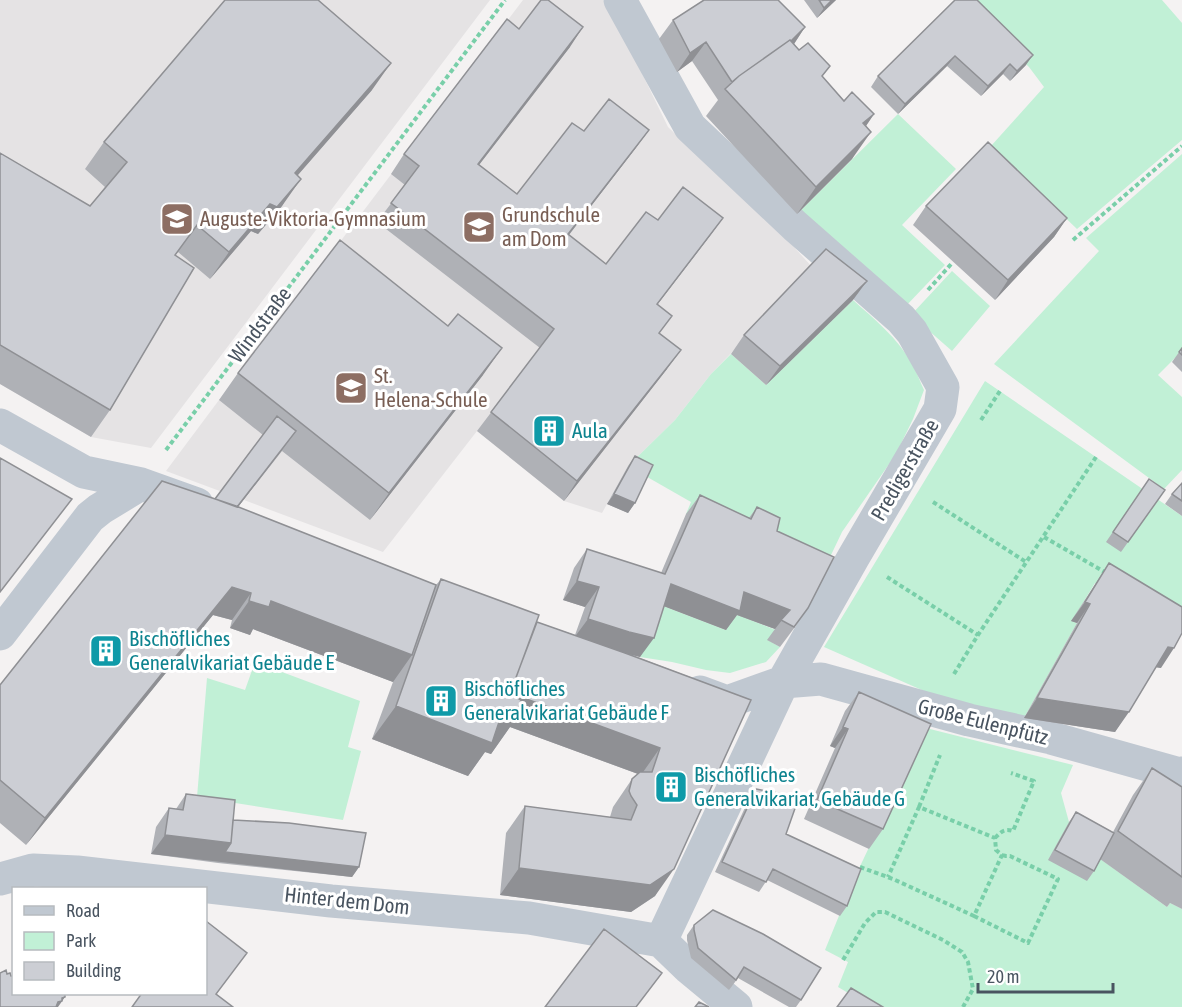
<svg xmlns="http://www.w3.org/2000/svg" width="1182" height="1007" font-family="'Asap Condensed',sans-serif">
<style>
.education{fill:#e5e3e4}
.green{fill:#c1f0d6}
.lines{fill:none;stroke-linecap:round;stroke-linejoin:round}
.path{stroke:#79cfa9;stroke-width:4;stroke-dasharray:4.5 3;stroke-linecap:butt}
.minor{stroke:#c0c8d1;stroke-width:33}
.wall{fill:#afb1b6}
.shaded-wall{fill:#8f9094}
.building{fill:#ccced4;stroke:#8f9094;stroke-width:1.5}
.labels{text-anchor:middle;stroke-width:6;stroke-linejoin:round;paint-order:stroke}
.education-label{font-size:21px;fill:#785e54;stroke:#fff;text-anchor:start}
.street-label{font-size:21px;fill:#495460;stroke:#fff}
.culture-label{font-size:21px;fill:#0d838f;stroke:#fff;text-anchor:start}
</style>
<rect width="100%" height="100%" fill="#f4f2f2"/>
<path class="education" d="M0 0H490L151 448 91 437 0 384Z
M523 0H603L619 26 668 127 727 184 762 212 813 268 711 374 675 420 628 466 602 513 564 501 477 431 383 552 166 471 219 400 321 267Z"/>
<path class="green" d="M960 0H1162L1182 23V140L1077 229 991 146 1044 87 1029 67Z
M898 114 956 169 902 225 945 265 904 308 797 214Z
M1182 154V351L1158 375 1182 397V470L1164 489 994 364 1099 251 1086 238Z
M952 271 990 306 952 351 911 315Z
M853 300C874 319 898 338 912 364 917 372 920 382 924 390L913 419 896 454 842 532 821 576 686 514 691 502 628 466 675 420 711 374 731 354 766 385Z
M985 381 1182 516V627L1095 583 1072 621 1077 623 1024 718 940 698 824 647Z
M658 604 726 630 730 612 776 630 768 640 780 647 766 662 730 673 706 670 672 662 640 657Z
M255 662 360 701 348 747 361 751 343 820 197 797 207 678 245 690Z
M926 728 1073 765 1061 793 1069 822 1099 858 1167 907 1170 903 1182 909V1007H872L838 987 848 962 825 950 854 879 918 744Z"/>
<g class="lines">
<path class="path" d="M1073 240 1182 146
M928 290 953 262
M981 420 1000 391
M166 450 505 0
M933 502 1026 562
M1044 537 1108 574
M887 577 978 635
M954 674 978 635 1096 457
M919 807 940 755
M995 838C1001 832 1004 828 1013 831L1034 781 1011 773
M860 867 893 879 974 916 1002 855 996 850 995 838 919 807 888 877
M974 916 1028 943 1058 879 1010 856H1006L1002 855
M843 960 865 923 876 912H885L943 940 962 952 968 962 973 989 963 1007"/>
<path class="minor" d="M620 0 690 127 795 226 901 319 912 332 943 387 940 409 853 558 783 682 661 941
M0 425 84 472 141 484 197 504
M0 634 90 517 100 509 141 484
M700 692 727 702 783 682 821 679 969 720 1051 738 1180 774 1182 773
M0 879 33 870 77 872 331 901 529 918 661 941
M661 941 689 968 736 1007"/>
</g>
<path class="wall" d="M804 0H836L817 18Z
M955 0 1026 65 1010 81 1003 74 981 96 947 66 898 114 871 87 878 76Z
M673 20 805 27 794 44 799 50 830 66 822 76 844 101 874 114 866 126 852 159 797 214 706 116 718 100 692 61 677 72 659 39Z
M519 29 570 47 479 165 517 194 584 131 649 130 635 149 569 235 606 264 658 220 723 218 709 237 657 305 660 333 667 369 564 501 477 431 540 348 377 222 405 185 391 174 404 154Z
M372 90 298 175 282 206 258 234 251 231 210 279 178 252 175 255 110 410 91 437 0 384V153L90 206 105 187 85 169 104 142Z
M926 206 1067 218 1054 237 995 300 913 225Z
M853 300 766 385 731 354 744 335Z
M1182 348V372L1172 362Z
M238 373 483 375 370 520 282 451 238 507 436 585 441 579 537 622 575 635 585 607 563 600 574 568 587 549 661 573 686 514 700 495 749 518 757 507 777 531 795 627 780 647 767 640 775 629 737 615 726 630 664 606 640 657 632 655 751 700 655 896 631 912 500 895 506 833 525 806 610 817 613 807 632 779 638 774 510 727 491 754 485 752 468 776 372 739 393 682 253 629 250 635 230 628 232 620 213 615 26 845 0 823V685L215 499 263 435 219 400Z
M635 456V503L628 513 607 504 628 466Z
M1149 479 1165 490 1121 552 1106 542Z
M1182 483V516L1165 504 1172 494Z
M1109 563 1161 668 1156 667 1115 732 1024 718 1077 623 1071 621Z
M859 692 883 829 869 849 804 819 835 748 830 746 845 711Z
M1152 768 1182 787V909L1170 903 1167 907 1100 859 1094 871 1087 881 1048 860 1069 822 1076 812 1113 832 1133 795Z
M756 789 786 834 847 906 840 916 767 880 759 892 715 872 749 799Z
M186 794 233 820 359 867 352 877 218 863 151 854 156 827 169 808 176 809Z
M694 925 801 1000 796 1007H789L738 978 729 990 691 958 687 940V935Z"/>
<path class="shaded-wall" d="M832 0H836L817 18 824 8Z
M583 27 570 47 465 183 478 164Z
M805 27 792 47 731 95Z
M706 42 692 61 677 72 690 53Z
M1033 55 1026 65 1010 81 1017 71Z
M955 56 947 66 898 114 905 104Z
M391 63 372 90 276 200 295 173Z
M1010 64 1003 74 981 96 988 86Z
M874 114 855 142 863 123Z
M649 130 635 149 554 254 568 234Z
M871 132 852 159 797 214 816 187Z
M301 179 282 206 258 234 251 231 210 279 229 252 270 204Z
M723 218 709 237 643 323 657 304Z
M1067 218 1054 237 995 300 1008 280Z
M867 281 853 300 766 385 780 366Z
M502 348 483 375 370 520 389 493Z
M681 350 667 369 564 501 577 481Z
M296 431 282 450 217 534 231 514Z
M614 494 635 503 628 513 607 504Z
M577 581 599 587 585 607 563 600Z
M671 584 744 592 790 610 775 629 737 615 726 630 658 604Z
M232 587 251 593 232 620 213 615 26 845 45 818Z
M249 601H271L412 655 393 682 253 629 250 635 230 628Z
M1085 602 1090 604 1077 623 1071 621Z
M588 619 654 638 640 657 616 651 574 638Z
M1168 647 1174 648 1161 668 1154 667Z
M509 692 660 748 641 775 510 727 491 754 485 752 468 776 372 739 396 706Z
M1037 698 1129 712 1115 732 1024 718Z
M843 727 848 729 835 748 830 746Z
M165 835 231 843 359 867 352 877 151 854Z
M519 868 674 869 655 896 631 912 500 895Z
M65 997 58 1007H54L62 998Z"/>
<path class="building" d="M225 0H318L391 63 295 173 301 179 277 207 270 204 229 252 197 225 175 255 194 268 110 410 0 345V153L90 206 127 162 104 142Z
M541 0H548L583 27 478 164 517 194 572 123 584 131 609 99 649 130 568 234 606 264 646 212 658 220 683 187 723 218 657 304 672 316 659 333 681 350 577 481 491 412 554 329 391 203 419 166 404 154 507 19 519 29Z
M704 0H778L805 27 791 41 790 40 739 76 732 82 706 42 690 53 673 20Z
M819 0H832L824 8Z
M955 0H977L1033 55 1017 71 1010 64 988 86 955 56 905 104 878 76Z
M790 40 799 50 808 43 830 66 822 76 844 101 852 92 874 114 863 123 871 132 816 187 725 89 739 76Z
M988 142 1067 218 1008 280 926 206Z
M340 240 448 326 458 314 502 348 389 493 238 373Z
M826 249 867 281 780 366 744 335Z
M1182 348V355L1179 352Z
M277 416 296 431 237 507 215 499Z
M635 456 653 465 635 503 614 494Z
M0 458 72 499 0 592Z
M1149 479 1165 490 1128 542 1113 532Z
M162 481 236 506 436 585 412 655 271 601 269 607 249 601 251 593 232 587 45 818 0 780V685Z
M1182 483V501L1172 494Z
M700 495 751 519 757 507 780 518 777 531 834 557 808 608 794 627 781 620 790 610 744 592 740 611 671 584 654 638 629 632 588 619 599 587 577 581 587 549 665 574Z
M1109 563 1182 607V633L1174 648 1168 647 1129 712 1037 698 1090 604 1085 602Z
M441 579 539 615 510 694 521 700 514 721 501 716 492 743 396 706Z
M537 622 625 653 751 700 674 869 650 885 519 868 525 806 631 820 637 805 631 796 629 791 632 779 640 772H652L660 748 510 693Z
M859 692 931 724 883 829 817 800 848 729 843 727Z
M1152 768 1182 787V877L1118 831Z
M756 789 799 797 786 834 861 869 847 906 773 869 766 882 722 862Z
M186 794 235 800 231 843 165 835 169 808 183 810Z
M1076 812 1114 833 1094 871 1055 850Z
M233 820 289 823 366 833 359 867 225 852 231 843Z
M713 910 763 934 821 968 801 1000 744 967 736 980 698 948 694 930V925Z
M206 921 247 953 216 994 233 1007H132L142 993H206Z
M604 929 662 973 636 1007H545Z
M6 970 7 974 10 973 11 976H14V993H65V997L62 998V1001L58 1002 56 1007H0V973Z
M851 988 883 1007H837Z
M699 1002 709 1007H695Z"/>
<defs>
<symbol id="school-square" viewBox="-11 -11 22 22"><rect x="-9" y="-9" width="18" height="18" rx="4" fill="#8d6e63" stroke="#fff"/><path d="M0-5L7-2L0 1L-7-2ZM-4 1L0 2.5L4 1V4Q0 6-4 4Z" fill="#fff"/></symbol>
<symbol id="building-square" viewBox="-11 -11 22 22"><rect x="-9" y="-9" width="18" height="18" rx="4" fill="#0f9aa8" stroke="#fff"/><path d="M-4-6H4V6H1V3H-1V6H-4ZM-2.5-4.3h1.7v1.8h-1.7ZM.8-4.3h1.7v1.8H.8ZM-2.5-1h1.7V.8h-1.7ZM.8-1h1.7V.8H.8Z" fill="#fff"/></symbol>
</defs>
<g fill-rule="evenodd">
<use href="#school-square" x="158" y="200" width="38" height="38"/>
<use href="#school-square" x="460" y="208" width="38" height="38"/>
<use href="#school-square" x="332" y="369" width="38" height="38"/>
<use href="#building-square" x="530" y="412" width="38" height="38"/>
<use href="#building-square" x="87" y="632" width="38" height="38"/>
<use href="#building-square" x="422" y="682" width="38" height="38"/>
<use href="#building-square" x="652" y="768" width="38" height="38"/>
</g>
<g class="labels">
<g class="education-label">
<text x="502" y="222">Grundschule<tspan x="502" dy="24">am Dom</tspan></text>
<text x="200" y="226">Auguste-Viktoria-Gymnasium</text>
<text x="374" y="383">St.<tspan x="374" dy="24">Helena-Schule</tspan></text>
</g>
<g class="street-label">
<text transform="translate(260 325) rotate(-53)" y="7">Windstraße</text>
<text transform="translate(905 470) rotate(-60)" y="7">Predigerstraße</text>
<text transform="translate(983 722) rotate(14)" y="7">Große Eulenpfütz</text>
<text transform="translate(347 901) rotate(6)" y="7">Hinter dem Dom</text>
</g>
<g class="culture-label">
<text x="572" y="438">Aula</text>
<text x="129" y="646">Bischöfliches<tspan x="129" dy="24">Generalvikariat Gebäude E</tspan></text>
<text x="464" y="696">Bischöfliches<tspan x="464" dy="24">Generalvikariat Gebäude F</tspan></text>
<text x="694" y="782">Bischöfliches<tspan x="694" dy="24">Generalvikariat, Gebäude G</tspan></text>
</g>
</g>
<rect x="12" y="887" width="195" height="108" fill="#ffffff" stroke="#b6bbbf" stroke-width="1.5"/>
<rect x="24" y="906" width="30" height="9" fill="#c0c8d1" stroke="#b6bbbf" stroke-width="1.5"/>
<text x="66" y="917" font-size="18" fill="#495460">Road</text>
<rect x="24" y="932" width="30" height="18" fill="#c1f0d6" stroke="#b6bbbf" stroke-width="1.5"/>
<text x="66" y="947" font-size="18" fill="#495460">Park</text>
<rect x="24" y="962" width="30" height="18" fill="#ccced4" stroke="#b6bbbf" stroke-width="1.5"/>
<text x="66" y="977" font-size="18" fill="#495460">Building</text>
<path d="M978 983v9h135v-9" fill="none" stroke="#495460" stroke-width="3"/>
<text x="987" y="983" font-size="18" fill="#495460" stroke="#ffffff" stroke-width="4.5" paint-order="stroke">20 m</text>
</svg>
